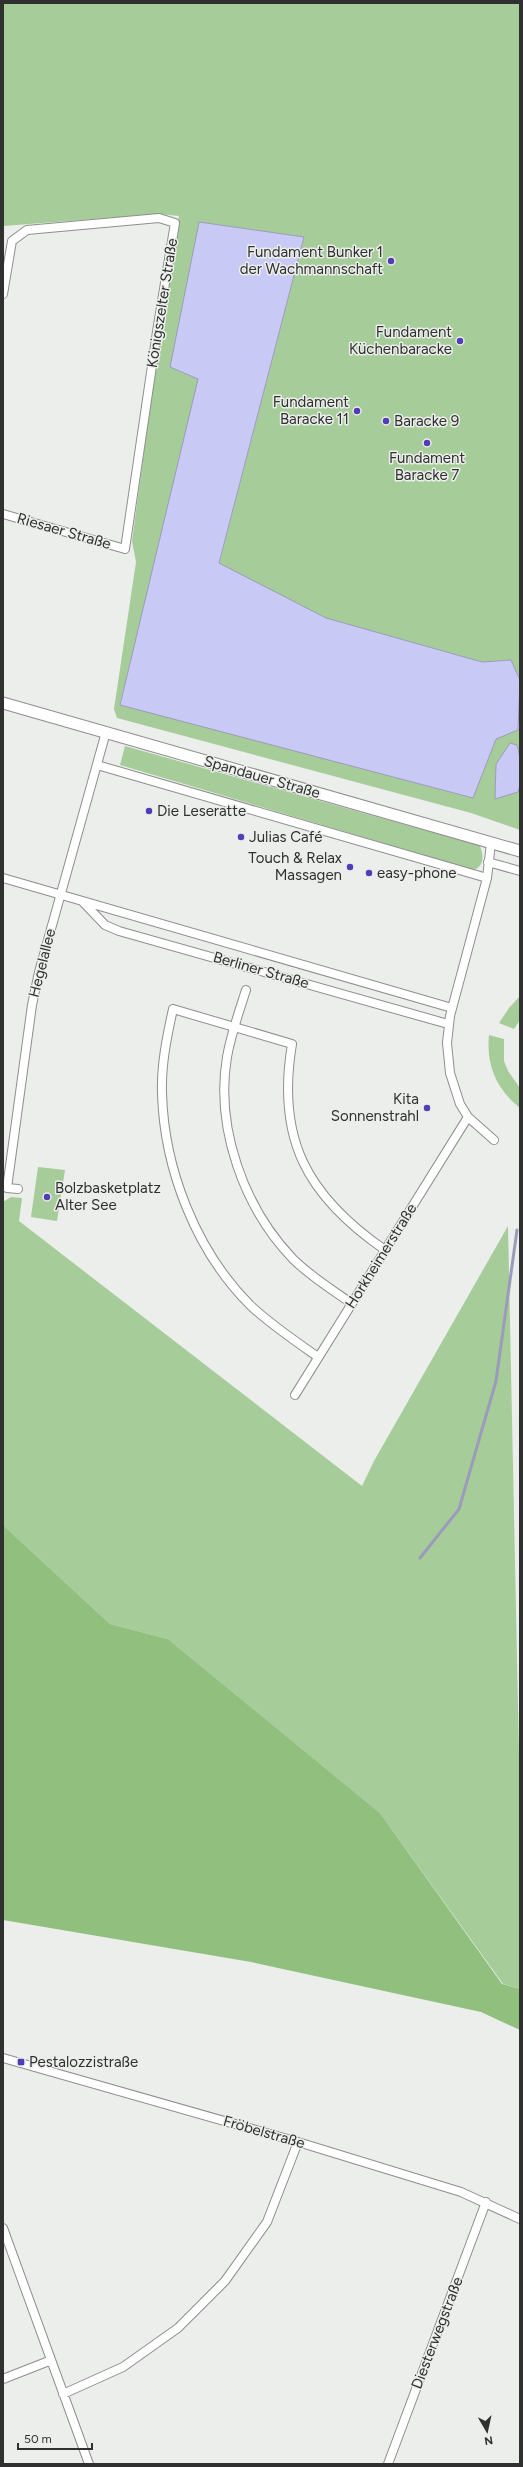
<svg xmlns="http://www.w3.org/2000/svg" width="523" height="2467" font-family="Figtree,sans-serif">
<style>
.green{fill:#a6cc99}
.forest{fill:#90bf7e}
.water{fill:#c9c9f5;stroke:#9b9bba}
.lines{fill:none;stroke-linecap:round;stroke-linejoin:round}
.stream{stroke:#9b9bba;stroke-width:3}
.minor-casing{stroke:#8d8f8d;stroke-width:10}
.secondary-casing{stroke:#8d8f8d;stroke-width:13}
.minor{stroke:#fff;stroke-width:8}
.secondary{stroke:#fff;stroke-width:11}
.poi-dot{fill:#533db5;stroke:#eceeeb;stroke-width:1.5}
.labels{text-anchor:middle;stroke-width:3;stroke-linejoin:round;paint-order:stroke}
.poi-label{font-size:15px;fill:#2f302f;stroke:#eceeeb;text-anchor:start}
.street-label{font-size:15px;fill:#2f302f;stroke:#eceeeb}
</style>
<rect width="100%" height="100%" fill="#eceeeb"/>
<path class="green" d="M3 3H520V680L511 660 482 662 326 618 219 564 304 237 200 222 199 379 120 704 473 798 496 739 518 730 520 723V754L517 745 518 792 520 786V830L471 813 117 718 114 709 136 562 132 541 161 325 179 216 160 214 3 226Z
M125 746 480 846C484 856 484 866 474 870L120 765Z
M520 996V1020L514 1029 499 1023 509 1008Z
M489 1035 504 1039V1061L508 1071 520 1088V1108C496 1089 486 1065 489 1035Z
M38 1167 65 1170 57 1221 31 1217Z
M11 1197 22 1198 19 1221 362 1486 374 1461 508 1226 520 1802V1989L503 1984 380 1813 168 1639 110 1624 3 1525V1202Z"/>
<path class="forest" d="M3 1525 110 1624 168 1639 380 1813 502 1984 520 1989V2030L481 2012 251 1962 3 1920Z"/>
<path class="water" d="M199 222 304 237 219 563 326 618 482 662 511 660 520 680 518 730 496 739 473 798 120 705 198 379 170 367Z
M510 743 517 745C521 758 523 779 518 792L495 799 496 764Z"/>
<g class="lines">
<path class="stream" d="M420 1558 459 1509 496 1381 517 1230"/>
<defs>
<path id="minor" d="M3 294 12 241 27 230 159 218 175 223 158 325 125 549 3 514
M97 765 487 878
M491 843 487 878 450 1016 447 1043 450 1073 460 1104 468 1117 494 1140
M488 862 520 871
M3 878 452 1008
M83 902 105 925 119 931 448 1024
M246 990C239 1012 231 1034 227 1057 215 1128 244 1208 293 1259 310 1276 331 1289 351 1303
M18 1189 7 1188 32 1005 39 972 106 732
M318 1357C295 1341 270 1324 250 1305 196 1251 164 1169 162 1093 161 1065 167 1036 173 1009L292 1044C276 1139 307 1196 385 1250
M295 1395 468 1117
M3 2058 298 2142 461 2192 520 2219
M3 2228 89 2464
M3 2379 49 2361
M63 2394 123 2367 178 2328 225 2281 267 2222 298 2142
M388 2464 486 2202"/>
<path id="secondary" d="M3 703 520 851"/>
</defs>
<use href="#minor" class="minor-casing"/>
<use href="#secondary" class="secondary-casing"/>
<use href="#minor" class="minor"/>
<use href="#secondary" class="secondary"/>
</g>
<g class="poi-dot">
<circle cx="391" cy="261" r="4"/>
<circle cx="460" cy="341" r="4"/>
<circle cx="357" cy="411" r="4"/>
<circle cx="386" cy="421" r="4"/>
<circle cx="427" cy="443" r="4"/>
<circle cx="149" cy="811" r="4"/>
<circle cx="241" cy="837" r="4"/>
<circle cx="350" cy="867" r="4"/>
<circle cx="369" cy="873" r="4"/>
<circle cx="427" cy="1108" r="4"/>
<circle cx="47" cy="1197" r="4"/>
<rect x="17" y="2058" width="8" height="8" rx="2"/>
</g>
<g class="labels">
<g class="poi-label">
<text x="383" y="257" text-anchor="end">Fundament Bunker 1<tspan x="383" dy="17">der Wachmannschaft</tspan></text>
<text x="452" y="337" text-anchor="end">Fundament<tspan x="452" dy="17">Küchenbaracke</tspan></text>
<text x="349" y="407" text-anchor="end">Fundament<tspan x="349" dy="17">Baracke 11</tspan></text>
<text x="394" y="426">Baracke 9</text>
<text x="427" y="463" text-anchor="middle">Fundament<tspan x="427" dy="17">Baracke 7</tspan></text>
<text x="157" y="816">Die Leseratte</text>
<text x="249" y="842">Julias Café</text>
<text x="342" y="863" text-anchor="end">Touch &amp; Relax<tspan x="342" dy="17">Massagen</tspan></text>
<text x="377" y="878">easy-phone</text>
<text x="419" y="1104" text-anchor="end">Kita<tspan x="419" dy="17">Sonnenstrahl</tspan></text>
<text x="55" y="1193">Bolzbasketplatz<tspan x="55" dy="17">Alter See</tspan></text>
<text x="29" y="2067">Pestalozzistraße</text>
</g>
<g class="street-label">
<text transform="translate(162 303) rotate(-81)" y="5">Königszelter Straße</text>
<text transform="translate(64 531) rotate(16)" y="5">Riesaer Straße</text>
<text transform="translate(262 777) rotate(16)" y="5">Spandauer Straße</text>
<text transform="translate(42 963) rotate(-76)" y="5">Hegelallee</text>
<text transform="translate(261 970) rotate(16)" y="5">Berliner Straße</text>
<text transform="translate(381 1256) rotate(-58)" y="5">Horkheimerstraße</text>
<text transform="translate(264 2132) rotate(16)" y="5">Fröbelstraße</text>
<text transform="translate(437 2333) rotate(-69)" y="5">Diesterwegstraße</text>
</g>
</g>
<rect width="523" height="2467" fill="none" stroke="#2f302f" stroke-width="8"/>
<g transform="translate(487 2431) rotate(171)" stroke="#eceeeb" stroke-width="3" paint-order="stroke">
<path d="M0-3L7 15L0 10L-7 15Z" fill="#2f302f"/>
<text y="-6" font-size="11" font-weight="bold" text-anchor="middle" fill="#2f302f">N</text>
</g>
<path d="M18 2443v6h74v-6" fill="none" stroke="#2f302f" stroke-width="2"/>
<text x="24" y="2443" font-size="12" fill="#2f302f" stroke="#eceeeb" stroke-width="3" paint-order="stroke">50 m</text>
</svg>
